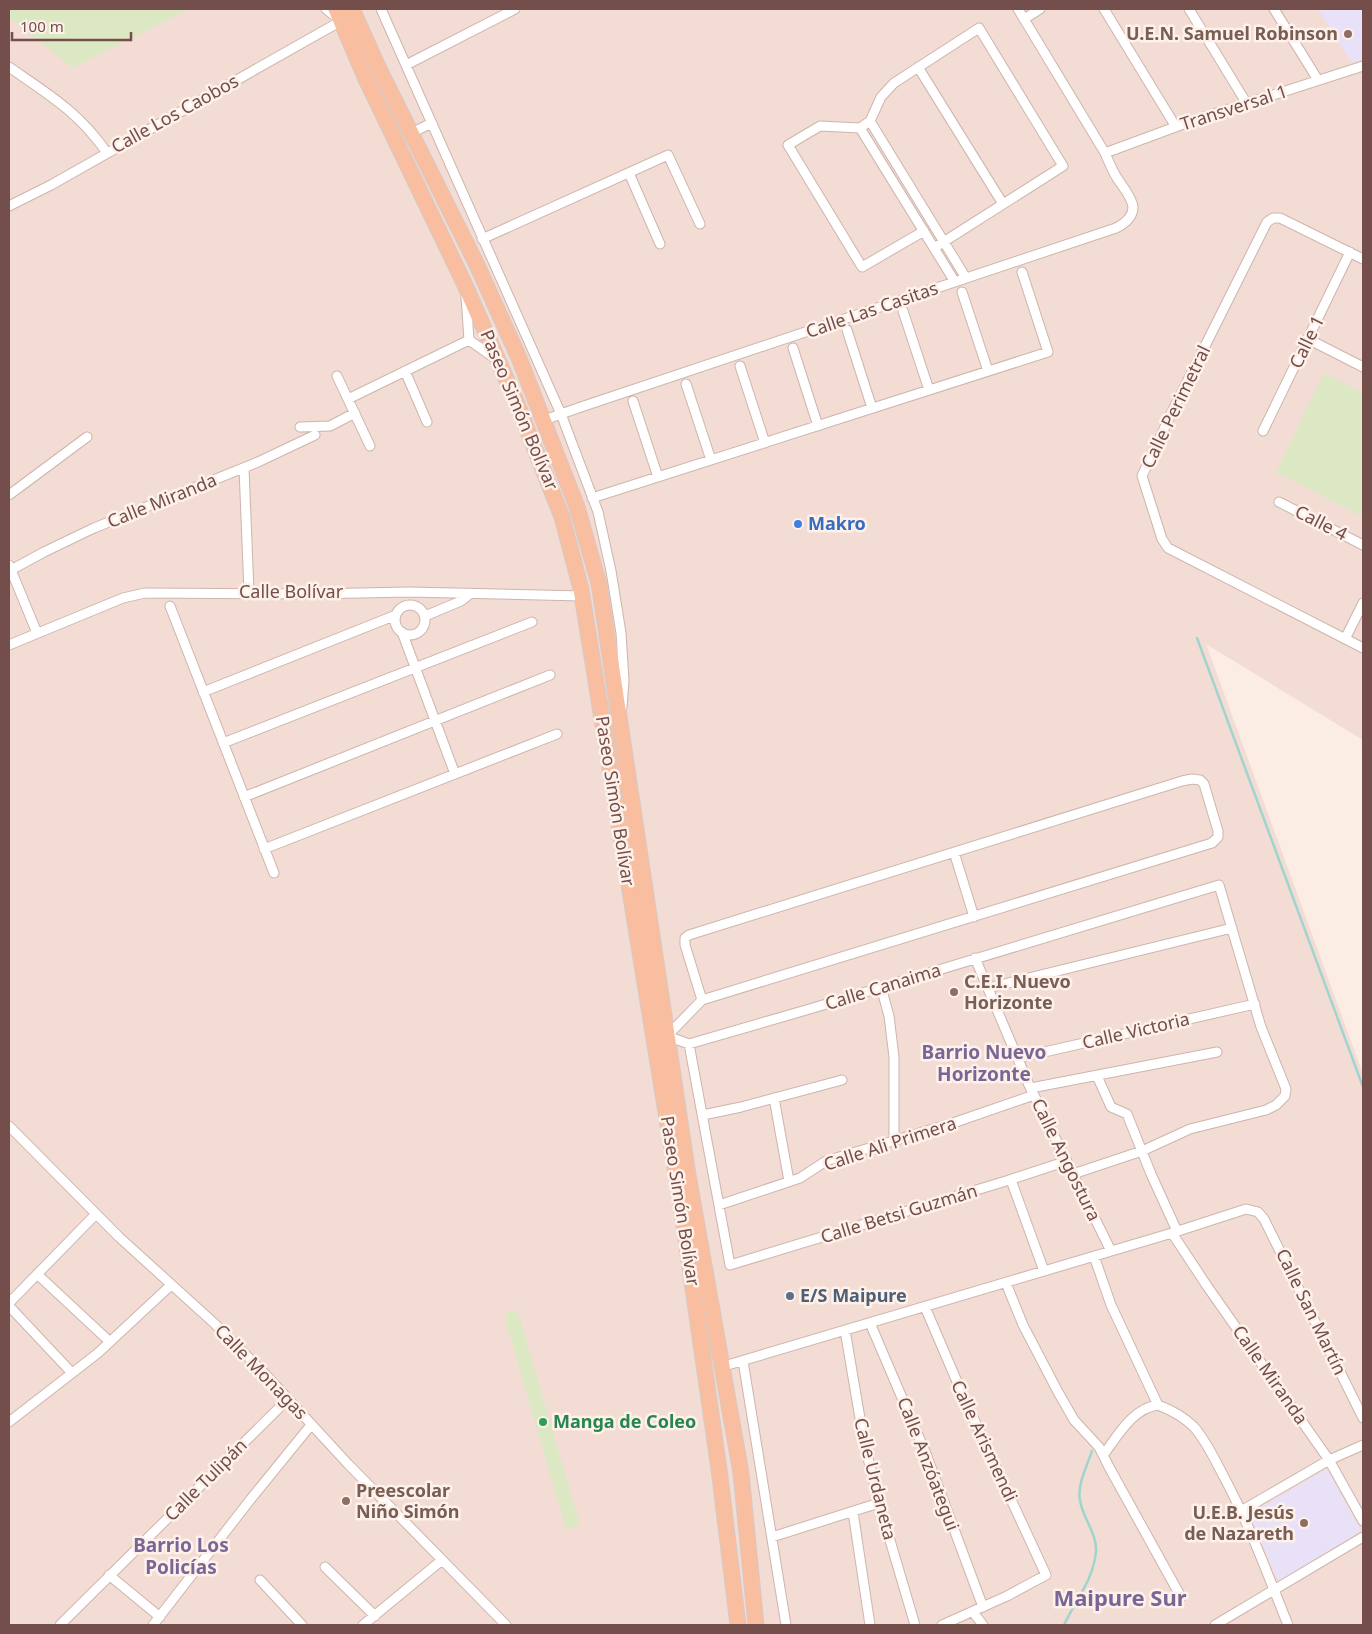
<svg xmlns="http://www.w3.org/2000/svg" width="1372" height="1634" font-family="'Noto Sans',sans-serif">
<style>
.residential{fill:#f3dcd3}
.education{fill:#e9e1f8}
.green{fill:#dce8c3}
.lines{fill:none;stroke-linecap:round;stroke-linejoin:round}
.stream{stroke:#a0d5cf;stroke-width:2.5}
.minor-casing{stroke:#ceb4ae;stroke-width:11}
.primary-casing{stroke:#d5cac9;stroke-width:17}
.minor{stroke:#fff;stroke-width:9}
.primary{stroke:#f8be9f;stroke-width:15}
.education-dot{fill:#8d6e63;stroke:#fef1ea;stroke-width:2}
.shop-dot{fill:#3f7fe0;stroke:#fef1ea;stroke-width:2}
.service-dot{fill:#5c6f8a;stroke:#fef1ea;stroke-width:2}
.leisure-dot{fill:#2e9e5b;stroke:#fef1ea;stroke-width:2}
.labels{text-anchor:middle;stroke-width:5;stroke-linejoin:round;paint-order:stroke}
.education-label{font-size:18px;font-weight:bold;fill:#785e54;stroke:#fef1ea;text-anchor:end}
.street-label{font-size:18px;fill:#734e4b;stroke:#fef1ea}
.shop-label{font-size:18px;font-weight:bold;fill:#366cbe;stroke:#fef1ea;text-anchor:start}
.service-label{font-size:18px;font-weight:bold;fill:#4e5e75;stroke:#fef1ea;text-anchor:start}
.leisure-label{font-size:18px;font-weight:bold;fill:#27864d;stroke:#fef1ea;text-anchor:start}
.neighbourhood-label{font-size:19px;font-weight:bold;fill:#796696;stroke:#fef1ea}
.district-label{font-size:22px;font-weight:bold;fill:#796696;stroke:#fef1ea}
</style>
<rect width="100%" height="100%" fill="#fbece4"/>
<path class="residential" d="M9 9H1363V740L1206 644 1363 1074V1625H9Z"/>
<path class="education" d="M1318 9H1363V59L1352 63Z
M1327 1469 1361 1531 1280 1580 1277 1578 1249 1514Z"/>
<path class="green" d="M9 9H189L73 68 9 18Z
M1324 373 1363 393V517L1276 472Z
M513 1310 519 1315 580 1525 566 1529 505 1319 506 1313Z"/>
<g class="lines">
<path class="stream" d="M1197 638 1363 1087
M1064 1625C1075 1601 1094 1579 1096 1551 1097 1533 1082 1517 1080 1500 1077 1485 1087 1466 1092 1451"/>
<defs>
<path id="minor" d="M381 9 561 414 598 512 611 571 621 633 624 681 622 707
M1104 9 1176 127
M1189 9 1247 104
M1274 9 1318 80
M1024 19 1040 9
M406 65 515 9
M9 67C48 94 80 113 107 153
M918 67 1003 204
M870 121 966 278
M860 128 955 282
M411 133 432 123
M1105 153 1189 122 1363 66
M629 173 660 244
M9 206 51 185 341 21 326 9
M924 231 862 267 788 145 820 126 860 128 870 121 881 97 894 83 979 28 1063 166 934 248
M482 239 668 155 700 224
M1363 259 1280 218H1273L1267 222 1173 410 1142 476 1162 539 1168 548 1363 648
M962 292 988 371
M466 297 469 340
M903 311 929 390
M847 330 872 408
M1308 339 1363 367
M469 340 496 359
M793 348 818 426
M740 366 765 443
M405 371 427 422
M337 376 370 446
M686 384 711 460
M348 399 469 340
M633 401 658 477
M544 420 581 407 1116 228C1124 224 1133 217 1133 207 1132 197 1122 186 1117 178 1112 170 1109 162 1105 153L1018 9
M300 427 330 426 355 413
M1263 431 1350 252
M244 468 249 592
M9 495 87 437
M592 498 1048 352 1022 272
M1279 502 1363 545
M9 565 37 633
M11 570 44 552 94 528 258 462 315 435
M395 620a15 15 0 1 1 30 0a15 15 0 1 1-30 0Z
M170 606 274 873
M425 616 461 601 470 594
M402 632 455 774
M1345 639 1363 603
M9 645 123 598 145 593 310 594 409 592 582 596
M203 692 396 615
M223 743 532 622
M244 797 550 675
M264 849 557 734
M954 852 974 917
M975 958 1029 1085 1111 1251
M881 987 889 1016 894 1057V1141
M988 988 1232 928
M702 1000 685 945V938L689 935 1182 781 1192 779 1200 780 1204 784 1218 831V837L1212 843 702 1000 667 1036 689 1044 813 1008 1219 885 1261 1027 1286 1089 1285 1096 1276 1105 1266 1110 1190 1129 1142 1151 1073 1174
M689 1044 730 1265 1006 1181 1067 1161
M1018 1058 1255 1004
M1097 1076 1111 1107 1127 1114 1151 1174 1177 1231
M1031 1088 1217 1052
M774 1098 789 1181
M703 1115 741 1107 842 1080
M9 1126 119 1237 215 1324 266 1375 348 1464 506 1625
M1011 1180 1044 1271
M719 1205 800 1178 826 1161 953 1123 1034 1095
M1172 1233 1207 1286 1329 1460 1363 1521
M1094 1256 1111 1305 1158 1405C1171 1410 1184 1417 1194 1427 1207 1442 1215 1460 1224 1477 1249 1524 1268 1575 1288 1625
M37 1274 110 1342
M1006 1283 1023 1325 1058 1392 1074 1420 1099 1447 1109 1467 1181 1597
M9 1303 96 1214
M9 1306 72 1373
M925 1307 964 1398 1046 1575 1007 1596 942 1625
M870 1323 926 1454 983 1607
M845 1330 864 1442 879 1503 915 1625
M743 1361 786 1625
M721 1367 1172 1233 1246 1209 1258 1212 1264 1219 1363 1418
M9 1422 98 1353 171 1285
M1104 1454C1118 1435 1133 1408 1158 1405
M1241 1511 1329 1460 1363 1445
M853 1512 870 1625
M772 1537 879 1503
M325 1567 375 1616
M109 1575 160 1617
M260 1580 302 1625
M973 1612 983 1625
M60 1625 288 1399
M153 1625 250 1500 311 1425
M363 1625 442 1560
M1215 1625 1363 1537"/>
<path id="primary" d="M336 9 365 77 465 285 516 401 562 517 581 589 681 1205 719 1469 738 1625
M352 9 379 69 477 265 519 358 577 507 599 584 605 623 688 1175 741 1473 756 1625"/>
</defs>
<use href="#minor" class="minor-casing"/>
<use href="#primary" class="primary-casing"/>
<use href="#minor" class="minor"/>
<use href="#primary" class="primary"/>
</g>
<g class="education-dot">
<circle cx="1348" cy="34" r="5"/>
<circle cx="954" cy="992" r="5"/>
<circle cx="346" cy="1501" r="5"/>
<circle cx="1304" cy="1523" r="5"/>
</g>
<circle class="shop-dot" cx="798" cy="524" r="5"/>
<circle class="service-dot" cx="790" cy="1296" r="5"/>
<circle class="leisure-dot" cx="543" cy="1422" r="5"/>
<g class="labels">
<g class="education-label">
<text x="1338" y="40">U.E.N. Samuel Robinson</text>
<text x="964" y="988" text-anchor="start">C.E.I. Nuevo<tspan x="964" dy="21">Horizonte</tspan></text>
<text x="356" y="1497" text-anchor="start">Preescolar<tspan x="356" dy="21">Niño Simón</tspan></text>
<text x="1294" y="1519">U.E.B. Jesús<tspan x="1294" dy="21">de Nazareth</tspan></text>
</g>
<g class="street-label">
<text transform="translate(1234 108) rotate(-18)" y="6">Transversal 1</text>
<text transform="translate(175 114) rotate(-29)" y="6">Calle Los Caobos</text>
<text transform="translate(872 310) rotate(-19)" y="6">Calle Las Casitas</text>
<text transform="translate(1307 342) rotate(-64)" y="6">Calle 1</text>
<text transform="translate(1176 407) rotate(-64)" y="6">Calle Perimetral</text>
<text transform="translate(519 410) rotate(67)" y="6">Paseo Simón Bolívar</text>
<text transform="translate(162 501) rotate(-22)" y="6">Calle Miranda</text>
<text transform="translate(1321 523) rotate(27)" y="6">Calle 4</text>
<text x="291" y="598">Calle Bolívar</text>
<text transform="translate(615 801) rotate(81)" y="6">Paseo Simón Bolívar</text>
<text transform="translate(883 987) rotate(-17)" y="6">Calle Canaima</text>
<text transform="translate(1136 1031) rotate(-13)" y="6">Calle Victoria</text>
<text transform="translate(890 1144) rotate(-18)" y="6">Calle Ali Primera</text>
<text transform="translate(1066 1160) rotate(64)" y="6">Calle Angostura</text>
<text transform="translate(680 1201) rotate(81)" y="6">Paseo Simón Bolívar</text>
<text transform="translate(899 1214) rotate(-17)" y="6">Calle Betsi Guzmán</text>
<text transform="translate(1311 1312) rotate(64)" y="6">Calle San Martín</text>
<text transform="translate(261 1372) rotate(46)" y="6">Calle Monagas</text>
<text transform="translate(1270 1375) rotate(55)" y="6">Calle Miranda</text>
<text transform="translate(984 1441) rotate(65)" y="6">Calle Arismendi</text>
<text transform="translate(928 1464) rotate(69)" y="6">Calle Anzóategui</text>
<text transform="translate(875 1479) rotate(76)" y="6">Calle Urdaneta</text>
<text transform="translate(206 1480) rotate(-45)" y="6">Calle Tulipán</text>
</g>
<g class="shop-label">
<text x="808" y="530">Makro</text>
</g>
<g class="service-label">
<text x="800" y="1302">E/S Maipure</text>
</g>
<g class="leisure-label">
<text x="553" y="1428">Manga de Coleo</text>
</g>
<g class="neighbourhood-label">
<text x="984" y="1059">Barrio Nuevo<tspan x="984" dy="22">Horizonte</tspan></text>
<text x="181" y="1552">Barrio Los<tspan x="181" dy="22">Policías</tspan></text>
</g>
<g class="district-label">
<text x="1120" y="1606">Maipure Sur</text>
</g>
</g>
<rect width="1372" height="1634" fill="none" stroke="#734e4b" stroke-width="20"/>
<path d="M12 32v8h119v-8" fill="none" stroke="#734e4b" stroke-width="2.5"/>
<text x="20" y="32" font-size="15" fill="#734e4b" stroke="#fef1ea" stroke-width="4" paint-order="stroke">100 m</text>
</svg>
